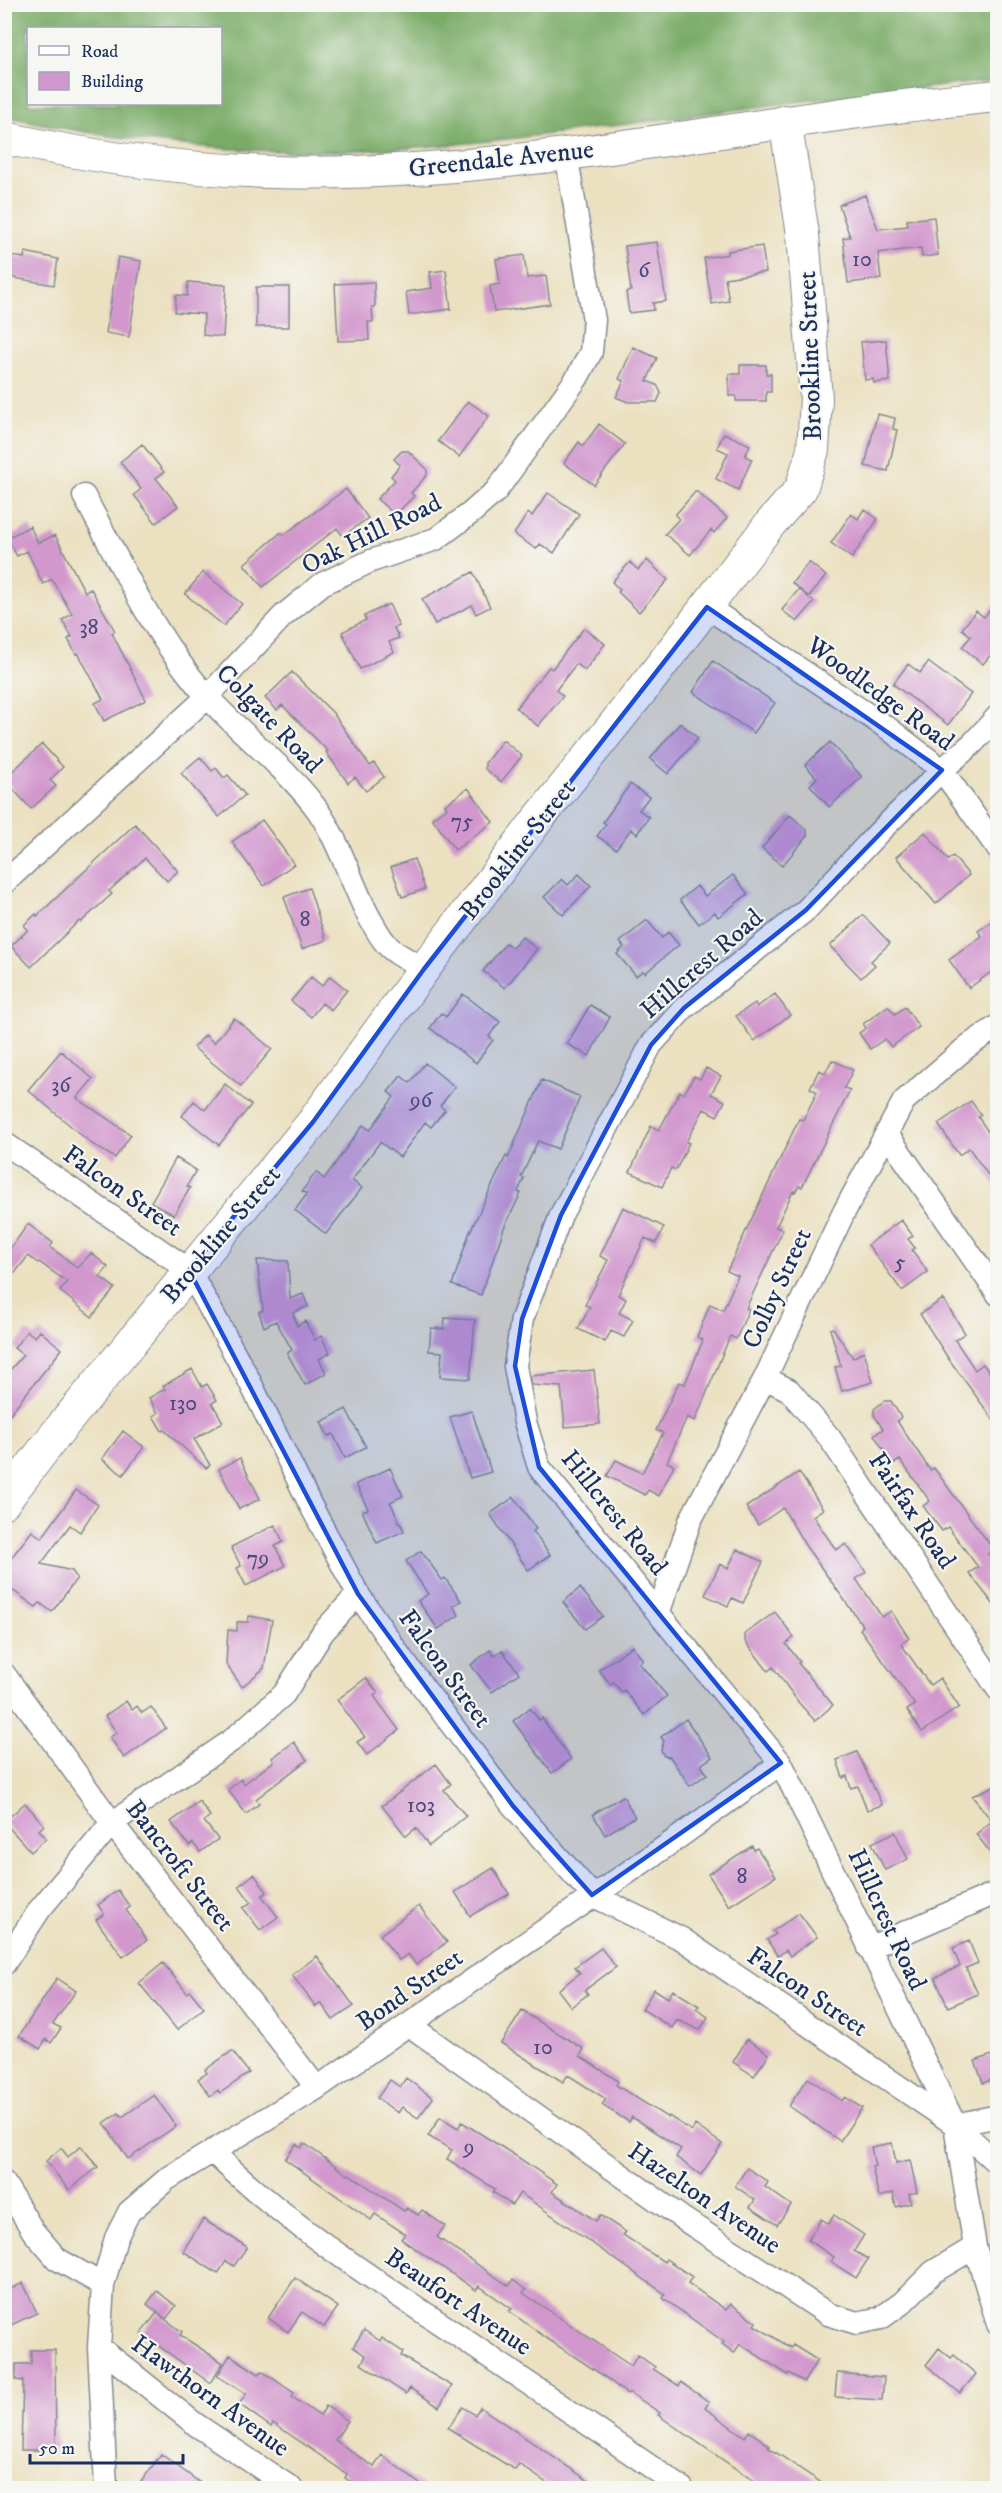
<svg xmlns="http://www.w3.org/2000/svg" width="1002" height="2493" font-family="'IM FELL DW Pica',serif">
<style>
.forest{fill:#7aac68;stroke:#4a6e63;stroke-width:1.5;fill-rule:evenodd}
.building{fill:#d298ce}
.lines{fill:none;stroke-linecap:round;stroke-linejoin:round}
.street-casing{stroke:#838890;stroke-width:25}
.secondary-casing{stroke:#838890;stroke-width:34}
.street{stroke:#fff;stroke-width:22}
.secondary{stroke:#fff;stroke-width:32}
.marked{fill:#1d4ed8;fill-opacity:0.2;stroke:#1d4ed8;stroke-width:4.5;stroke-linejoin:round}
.labels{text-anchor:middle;stroke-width:4.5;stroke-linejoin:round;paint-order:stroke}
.number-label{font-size:22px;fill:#49497a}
.street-label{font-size:26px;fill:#1b2f5e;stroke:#f6f6f2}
</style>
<rect width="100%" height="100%" fill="#f6f6f2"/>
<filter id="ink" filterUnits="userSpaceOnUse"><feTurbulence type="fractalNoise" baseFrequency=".0167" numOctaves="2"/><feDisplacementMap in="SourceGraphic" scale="12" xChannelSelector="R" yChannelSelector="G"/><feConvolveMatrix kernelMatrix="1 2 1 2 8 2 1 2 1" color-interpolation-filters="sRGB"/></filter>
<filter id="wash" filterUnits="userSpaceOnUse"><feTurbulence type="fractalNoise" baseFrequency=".008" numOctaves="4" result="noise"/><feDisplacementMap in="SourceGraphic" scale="24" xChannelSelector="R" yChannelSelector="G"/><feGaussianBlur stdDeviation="1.35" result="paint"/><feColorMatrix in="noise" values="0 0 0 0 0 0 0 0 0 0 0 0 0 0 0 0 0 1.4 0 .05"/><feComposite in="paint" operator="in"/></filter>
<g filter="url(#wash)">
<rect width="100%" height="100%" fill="#ebe1c1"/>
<path class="forest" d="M5 5H997V80C909 90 821 98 733 110 581 130 427 155 273 151 184 148 92 136 5 116ZM28 28H220V104H28Z"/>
<g id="blocks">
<path class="building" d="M865 195 878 229 908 226 907 220 934 217 938 255 922 257 921 248 878 253 881 279 848 283 843 238 850 237 839 205Z
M657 242 666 301 653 303 654 310 629 313 626 292 631 291 625 246Z
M762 246 766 272 725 278 729 301 712 304 704 258 728 254V251Z
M25 252 58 259 54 285 8 277 12 256 24 258Z
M524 255 527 278 546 276 550 304 494 312 490 286 500 284 496 259Z
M118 257 141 261 129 337 106 333Z
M446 270 451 309 409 315 406 292 432 288 430 272Z
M188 282 226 285 223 337 203 335 204 314 175 312 176 295 187 296Z
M374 282 375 307H372L373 322H368L369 340 338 341 335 284Z
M256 287H289V327H256Z
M886 340 890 381 874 383 873 379 865 380 861 342Z
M633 347 657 358 647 381 657 385 661 393 657 402H628L616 397 624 381 619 379Z
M740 365H766V374H771V392H766V401H736V396H729V374H740Z
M468 401 489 416 459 457 438 441Z
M877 414 895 418 893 429 897 430 888 471 865 466Z
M599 424 625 444 594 485 564 463 579 442 583 446Z
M724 433 750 445 745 456 752 459 738 490 716 479 728 453 717 448Z
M142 444 164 472 156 478 178 506 156 523 134 495 141 489 120 462Z
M402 451H408L427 469V475L411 493 414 496 395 515 377 499 395 480 391 476 400 465 394 459Z
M346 489 368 518 343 536 337 528 263 587 244 564 280 533 285 534Z
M696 491 727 518 714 533 711 530 690 555 665 534 679 519 675 515Z
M548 493 579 514 554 553 540 544 536 549 514 534 528 513 532 516Z
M864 509 878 519 852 558 831 543 851 514 858 519Z
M30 526 38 543 55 535 85 592 91 589 115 631 112 633 146 700 104 721 95 703 103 699 78 653 76 654 68 639 72 637 62 620 72 614 52 579 43 584 27 551 17 556 7 538Z
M647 560 668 580 639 612 618 592 620 590 612 582 630 562 638 570Z
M809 562 826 576 809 597 792 583Z
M203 572 242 604 224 626 185 594Z
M473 572 490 607 476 614 472 605 435 624 422 599Z
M799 589 814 602 797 622 782 610Z
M998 600V646L983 664 962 647 971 636 962 629 976 611 984 617Z
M389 604 399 626 394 628 399 638 389 642 394 652 360 669 342 632 366 620 364 616Z
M584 628 605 644 585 670 576 664 556 690 563 696 538 726 516 708 549 667 552 669Z
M713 661 775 703 754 733 693 692Z
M928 662 971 694 948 725 893 684 908 664 920 673Z
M292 672 333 713 370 766 374 763 384 777 366 791 355 777 348 783 326 752 328 751 282 705 277 710 265 698Z
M680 723 698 738 668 774 650 759Z
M503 740 522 756 501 782 485 769V763Z
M830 742 862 777 829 807 810 785 817 778 805 765Z
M42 744 63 767 50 780 56 786 31 809 4 779Z
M200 757 212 771 216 768 224 778 228 775 245 795 219 817 181 773Z
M630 784 649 797 639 810 649 817 637 834 631 829 616 849 597 836 606 824 603 822Z
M468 788 493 822 455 850 432 818 447 808 445 805Z
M790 815 807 830V836L782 866 762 848Z
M262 820 294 864 264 886 232 842Z
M135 824 178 871 167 881 145 858 109 891 112 894 81 922 79 921 31 967 11 946 28 930 24 925 36 914 37 916Z
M925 832 948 860 953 856 969 875 936 904 896 857Z
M414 859 425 889 402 897 391 867Z
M579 874 591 886 563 915 544 897 562 879 568 885Z
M733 875 748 894 718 917 715 912 699 924 680 900 697 886 705 896Z
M309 888 326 940 302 949 284 897Z
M863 915 890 943 871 961 875 965 861 978 830 946Z
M998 917V967L969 988 949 960 982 936 978 931Z
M647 920 662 938 668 932 679 945 645 973 643 971 636 976 617 954 624 947 620 942Z
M522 937 537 949 505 988 483 971 506 943 512 948Z
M330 976 347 990 331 1010 322 1003 311 1017 291 1001 311 977 322 986Z
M463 994 500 1022 489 1036 493 1040 476 1063 430 1028 441 1013 446 1017Z
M775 994 790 1015 754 1041 736 1016 755 1003 757 1007Z
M590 1005 610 1017 589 1056 567 1044Z
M888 1006 895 1014 905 1007 919 1027 891 1047 885 1039 870 1049 859 1033 866 1028 863 1024Z
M234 1018 272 1049 241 1086 194 1048 205 1035 214 1043Z
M61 1051 93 1079 77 1098 131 1135 115 1158 92 1144 28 1090Z
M832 1060 853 1070 844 1088 850 1090 802 1187 799 1186 795 1192 793 1191 776 1227 783 1230 746 1308 749 1309 736 1339 730 1336 695 1421 687 1417 667 1462 674 1465 659 1496 648 1490 645 1495 607 1476 616 1460 642 1473 663 1433 656 1430 679 1382 685 1384 703 1340 697 1337 710 1304 723 1310 738 1276 727 1271 799 1119 803 1120 817 1092 810 1088 819 1070 825 1073Z
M425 1063 455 1087 440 1106 445 1110 431 1127 425 1122 400 1157 380 1142 352 1180 362 1188 326 1234 295 1210 307 1194 302 1191 316 1172 324 1179 363 1125 370 1130 394 1097 388 1092 401 1076 410 1083Z
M706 1068 721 1076 711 1094 725 1101 717 1116 704 1109 686 1142 689 1143 676 1170 671 1168 662 1187 630 1172 651 1126 659 1130 680 1091 684 1094 694 1076 700 1079Z
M542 1080 580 1097 558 1149 538 1141 521 1177 524 1178 518 1192 521 1193 504 1228 481 1295 452 1285 469 1234 506 1156 508 1158Z
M225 1084 251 1105 219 1145 182 1116 194 1101 205 1110Z
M971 1101 981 1115 978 1117 998 1146V1189L969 1148 959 1155 938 1124Z
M176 1158 196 1170 187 1186 190 1188 174 1215 151 1202Z
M623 1207 664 1227 656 1243 645 1238 618 1295 626 1299 619 1313 633 1320 624 1337 611 1331 605 1342 578 1329 590 1307 585 1305 608 1260 600 1256Z
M901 1220 913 1236 908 1239 915 1248 912 1250 928 1272 902 1291 868 1245Z
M28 1224 53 1243 50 1247 78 1268 91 1253 108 1267 100 1277 115 1288 92 1317 60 1291 67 1282 39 1262 38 1263 28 1256 15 1273 4 1265V1257Z
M257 1260 288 1261 290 1299 303 1294 308 1306 293 1313 297 1326 305 1321 315 1340 321 1336 330 1353 319 1359 326 1373 305 1385 287 1353 292 1350 276 1321 264 1327 259 1312 263 1310Z
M943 1299 965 1333 955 1340 975 1370 983 1364 998 1383V1426L948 1358 920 1314Z
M445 1318 475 1320 470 1379 440 1377 442 1352 429 1351 431 1328 444 1329Z
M833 1328 853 1358 864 1351 873 1382 842 1391 835 1367 841 1366 830 1329Z
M27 1331 35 1337 40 1331 62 1349 4 1421V1377L23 1355 14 1348Z
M192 1369 202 1387 207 1384 217 1400 212 1403 223 1422 194 1439 210 1465 206 1468 164 1430 162 1431 153 1416 158 1413 149 1398 165 1389 163 1386Z
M594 1370 600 1424 565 1427 561 1387 532 1385 530 1376Z
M884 1401H891L901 1417 897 1421 930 1470 934 1468 993 1549 988 1554 998 1567V1610L969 1573 978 1567 948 1527 942 1531 923 1506 930 1501 900 1460 893 1464 874 1435 883 1429 874 1415V1409Z
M346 1409 366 1447 345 1458 333 1434 328 1436 321 1422Z
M472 1411 491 1472 470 1478 450 1417Z
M123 1431 144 1447 123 1475 102 1459Z
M240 1458 260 1499 239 1509 219 1469Z
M390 1468 403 1496 390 1502 404 1531 377 1543 362 1511 368 1509 356 1484Z
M799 1472 823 1509 813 1516 836 1550 846 1544 866 1572 856 1579 882 1617 891 1611 909 1638 901 1644 930 1685 940 1678 959 1707 922 1732 907 1710 915 1705 860 1629 863 1626 805 1545 783 1508 758 1525 746 1507Z
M76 1490 98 1505 80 1532 70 1525 41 1564 72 1571 77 1578 52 1612 40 1603 36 1607 4 1584V1567L32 1531 42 1538Z
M514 1497 536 1529 533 1531 550 1555 528 1570 490 1514Z
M275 1525 283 1542 275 1546 285 1566 246 1586 237 1568 241 1566 231 1547Z
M737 1549 763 1562 743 1603 732 1598 728 1606 705 1595 720 1564 728 1568Z
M421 1551 442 1580 445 1578 461 1601 453 1606 459 1615 438 1629 418 1601 428 1594 406 1561Z
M580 1588 603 1616 585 1629 563 1602Z
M775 1612 794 1637 786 1644 800 1662 798 1663 833 1705 815 1721 799 1703 773 1667 768 1671 745 1641V1634Z
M249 1616 272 1620 264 1668 242 1687 226 1664 228 1630 237 1631V1622H248Z
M632 1646 643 1660 639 1663 667 1696 644 1715 624 1690 622 1693 613 1682 611 1685 599 1670Z
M490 1650 494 1656 502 1650 519 1673 492 1692 471 1665Z
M366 1678 378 1693 374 1696 399 1730 367 1755 357 1742 365 1737 337 1700Z
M126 1701 132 1710 137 1706 142 1713 151 1707 166 1728 124 1758 110 1737 117 1733 105 1716Z
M530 1708 539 1720 542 1718 571 1759 552 1773 513 1721Z
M686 1719 712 1757 701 1765 707 1774 690 1786 670 1757 664 1756 661 1750 664 1741 661 1737Z
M294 1742 307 1760 256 1799 259 1804 246 1814 228 1790 241 1779 244 1784 274 1761 272 1758Z
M857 1752 882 1805 867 1810 858 1786 851 1788 847 1776 843 1778 837 1760Z
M436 1764 451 1784 444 1790 466 1816 429 1846 416 1828 406 1836 382 1806Z
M998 1784V1862L976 1834 992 1821 972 1796Z
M623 1796 635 1817 605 1835 593 1814Z
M199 1801 210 1816 204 1821 218 1839 200 1852 193 1843 189 1846 171 1822Z
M25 1803 44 1825 39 1830 46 1838 31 1852 4 1822Z
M895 1832 908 1859 885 1870 872 1843Z
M752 1846 754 1850 757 1848 776 1876 729 1906 708 1874Z
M493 1868 509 1894 470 1916 455 1892Z
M254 1874 267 1892 262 1896 278 1917 260 1930 243 1908 251 1902 239 1886Z
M118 1890 130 1907 126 1910 147 1940 123 1957 96 1920 104 1914 98 1905Z
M419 1906 447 1942 416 1965 408 1954 399 1960 380 1935Z
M799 1913 817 1937 790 1956 786 1950 778 1956 767 1940 776 1934 773 1931Z
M969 1941 978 1963 966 1968 978 1994 948 2007 935 1978 960 1966 953 1948Z
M601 1948 616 1967 585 1990 588 1994 571 2007 558 1990 580 1973 575 1967Z
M317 1956 354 2006 333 2020 321 2003 316 2007 292 1975Z
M163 1963 187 1993 190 1991 204 2008 177 2030 139 1983Z
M57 1978 76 1991 53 2024 61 2028 51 2043 46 2039 40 2049 19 2036Z
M654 1989 668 1998 673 1990 699 2006 696 2009 708 2017 700 2030 677 2020 672 2028 642 2009Z
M522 2011 584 2049 580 2056 618 2081 616 2085 668 2118 669 2116 692 2131 695 2125 722 2144 701 2175 676 2157 681 2149 632 2117 629 2122 602 2105 606 2099 568 2075 563 2082 501 2043Z
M747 2039 769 2054 754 2076 733 2062Z
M232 2051 249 2073 220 2093 218 2090 210 2096 198 2079 207 2073 205 2070Z
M998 2053V2078L983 2083 975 2061Z
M406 2078 433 2098 418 2118 402 2107 398 2113 377 2098 390 2080 400 2087Z
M808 2078 842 2101 845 2097 862 2108 840 2141 789 2106Z
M154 2095 176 2126 128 2159 104 2123 119 2113 122 2117Z
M440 2117 458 2128 462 2122 516 2156 557 2184 552 2192 596 2221 600 2215 626 2232 623 2235 664 2262 666 2259 692 2277 688 2283 726 2310 731 2304 756 2322 754 2325 791 2348 793 2345 817 2360 804 2382 789 2373 788 2375 740 2344 734 2353 722 2344 724 2342 663 2298 665 2294 520 2193 512 2205 493 2192 495 2189 447 2159 452 2150 428 2136Z
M304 2143 348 2175 349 2174 404 2211 407 2208 418 2215 422 2210 445 2226 437 2237 509 2286 513 2280 526 2290 523 2293 631 2366 638 2355 655 2367 653 2369 679 2386 681 2382 709 2402 705 2408 745 2437 749 2431 770 2446 768 2447 829 2488H766L748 2477 658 2415 660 2413 629 2392 627 2394 604 2376 549 2340 509 2311 512 2309 479 2286 476 2290 401 2239 405 2234 375 2214 371 2220 285 2159 296 2144 301 2148Z
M892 2143 896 2163 910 2160 917 2192 909 2194 911 2203 896 2207 893 2193 879 2197 872 2167 875 2166 871 2147Z
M81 2146 98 2167 69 2190 46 2161 61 2148 68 2157Z
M747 2168 768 2182 765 2187 791 2205 777 2225 750 2207 755 2200 735 2186Z
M834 2215 864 2235 854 2251 868 2259 856 2278 831 2262 834 2257 808 2240 821 2219 829 2224Z
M203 2219 247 2247 234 2266 226 2261 218 2274 183 2251Z
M295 2278 338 2307 324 2327 302 2312 288 2332 268 2318Z
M23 2283 37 2313 11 2325 4 2310V2292Z
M157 2291 176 2306 166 2319 147 2304Z
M157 2313 182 2332 180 2335 223 2363 210 2383 141 2333Z
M364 2330 380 2341 382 2338 403 2352 401 2356 452 2386 439 2407 410 2388 406 2394 361 2364 366 2356 353 2347Z
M939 2348 951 2358 954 2355 976 2374 960 2393 926 2365Z
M31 2350H55L56 2450H21L23 2381 16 2380V2364H31Z
M230 2355 259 2374 262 2371 294 2393 292 2397 320 2416 326 2406 348 2421 335 2440 374 2467 382 2455 425 2488H360L345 2478 347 2474 273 2423 271 2427 239 2404 246 2394 217 2376Z
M837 2373 884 2377 882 2400 835 2397Z
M463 2407 475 2415 480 2407 599 2488H554L519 2464 515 2470 448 2428Z
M161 2454 207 2488H149L141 2482Z"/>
</g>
</g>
<g filter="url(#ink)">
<use href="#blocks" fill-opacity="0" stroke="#838890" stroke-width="1.5"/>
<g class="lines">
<defs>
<path id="street" d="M84 496C117 556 147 622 190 676 226 723 276 757 313 804 336 833 350 879 367 913 373 924 380 938 389 947 398 956 413 962 424 969
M707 607 889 729 942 770 998 849
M998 716 973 743 942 770 878 833 806 910 684 1008 651 1045 561 1215 522 1319 515 1366 525 1422 539 1467 781 1763 955 2125 998 2164
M4 883 207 697 283 616 322 584 371 561 436 539 471 513 496 491 577 378 591 352 594 320 566 153
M887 1134 998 1294
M4 1143 189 1270 247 1376 311 1506 358 1594 402 1659 513 1806 592 1895 682 1939 954 2124
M765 1378 789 1390 829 1437 998 1689
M659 1611 690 1521 765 1378 844 1212 904 1101 968 1046 998 1026
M4 1674 112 1823 317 2088
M869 1948 998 1892
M4 1964 40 1909 112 1823 231 1741 284 1694 323 1632 358 1594
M409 2025 685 2220 828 2314 857 2323 881 2318 902 2303 933 2272 975 2247
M955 2125 975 2247 998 2324
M955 2125 998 2116
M212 2151C284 2222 372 2278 456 2334 532 2385 607 2437 682 2488
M4 2183 33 2231 57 2259 103 2285 99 2347 106 2488
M103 2285 116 2238 129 2212 167 2179 317 2088 679 1837 781 1763
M99 2347 195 2424 291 2488"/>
<path id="secondary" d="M4 138C92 157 184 170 273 172 517 179 756 117 998 96
M4 1502 55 1435 313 1122 424 969 539 818 646 685 770 524 801 489 813 450 816 398 803 234 785 121"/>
</defs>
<use href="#street" class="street-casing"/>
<use href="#secondary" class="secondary-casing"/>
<use href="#street" class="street"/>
<use href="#secondary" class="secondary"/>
</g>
</g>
<path class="marked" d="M707 607 942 770 806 910 684 1008 651 1045 561 1215 522 1319 515 1366 539 1467 781 1763 592 1895 513 1806 358 1594 189 1270 313 1122 424 969Z"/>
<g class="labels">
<g class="number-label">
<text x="862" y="266">10</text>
<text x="644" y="277">6</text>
<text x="89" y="634">38</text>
<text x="462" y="828">75</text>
<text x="305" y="926">8</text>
<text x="61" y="1092">36</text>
<text x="421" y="1107">96</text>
<text x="900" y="1269">5</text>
<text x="183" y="1410">130</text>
<text x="258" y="1565">79</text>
<text x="421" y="1812">103</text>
<text x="742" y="1883">8</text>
<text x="543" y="2054">10</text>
<text x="469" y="2154">9</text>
</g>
<g class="street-label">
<text transform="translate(501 158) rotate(-6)" y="9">Greendale Avenue</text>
<text transform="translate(809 356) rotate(-92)" y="9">Brookline Street</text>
<text transform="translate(371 533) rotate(-26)" y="9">Oak Hill Road</text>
<text transform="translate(881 693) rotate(36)" y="9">Woodledge Road</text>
<text transform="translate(270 718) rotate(46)" y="9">Colgate Road</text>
<text transform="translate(517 849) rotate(-52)" y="9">Brookline Street</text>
<text transform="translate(701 963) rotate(-41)" y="9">Hillcrest Road</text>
<text transform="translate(123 1190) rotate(35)" y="9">Falcon Street</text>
<text transform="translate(220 1234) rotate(-50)" y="9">Brookline Street</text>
<text transform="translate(776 1288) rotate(-65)" y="9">Colby Street</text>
<text transform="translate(913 1510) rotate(56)" y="9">Fairfax Road</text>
<text transform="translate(615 1512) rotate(51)" y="9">Hillcrest Road</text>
<text transform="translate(446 1668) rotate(54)" y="9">Falcon Street</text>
<text transform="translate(181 1865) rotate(52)" y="9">Bancroft Street</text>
<text transform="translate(888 1919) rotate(65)" y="9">Hillcrest Road</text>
<text transform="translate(409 1989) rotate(-35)" y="9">Bond Street</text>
<text transform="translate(808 1991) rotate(34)" y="9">Falcon Street</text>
<text transform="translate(705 2197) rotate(34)" y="9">Hazelton Avenue</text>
<text transform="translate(459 2301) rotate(34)" y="9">Beaufort Avenue</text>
<text transform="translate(211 2395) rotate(36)" y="9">Hawthorn Avenue</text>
</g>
</g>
<rect width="1002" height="2493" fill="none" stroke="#f6f6f2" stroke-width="24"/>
<rect x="27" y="27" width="195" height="78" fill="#f6f6f2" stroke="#9ea6b7" stroke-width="1.5"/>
<rect x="39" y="46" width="30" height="9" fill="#ffffff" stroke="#9ea6b7" stroke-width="1.5"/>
<text x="81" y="57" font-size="18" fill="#1b2f5e">Road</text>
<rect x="39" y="72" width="30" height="18" fill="#d298ce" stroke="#9ea6b7" stroke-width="1.5"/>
<text x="81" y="87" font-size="18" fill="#1b2f5e">Building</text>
<path d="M30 2454v9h153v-9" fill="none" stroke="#1b2f5e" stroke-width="3"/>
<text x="39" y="2454" font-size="18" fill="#1b2f5e" stroke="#f6f6f2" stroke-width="4.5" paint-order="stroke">50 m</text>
</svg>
